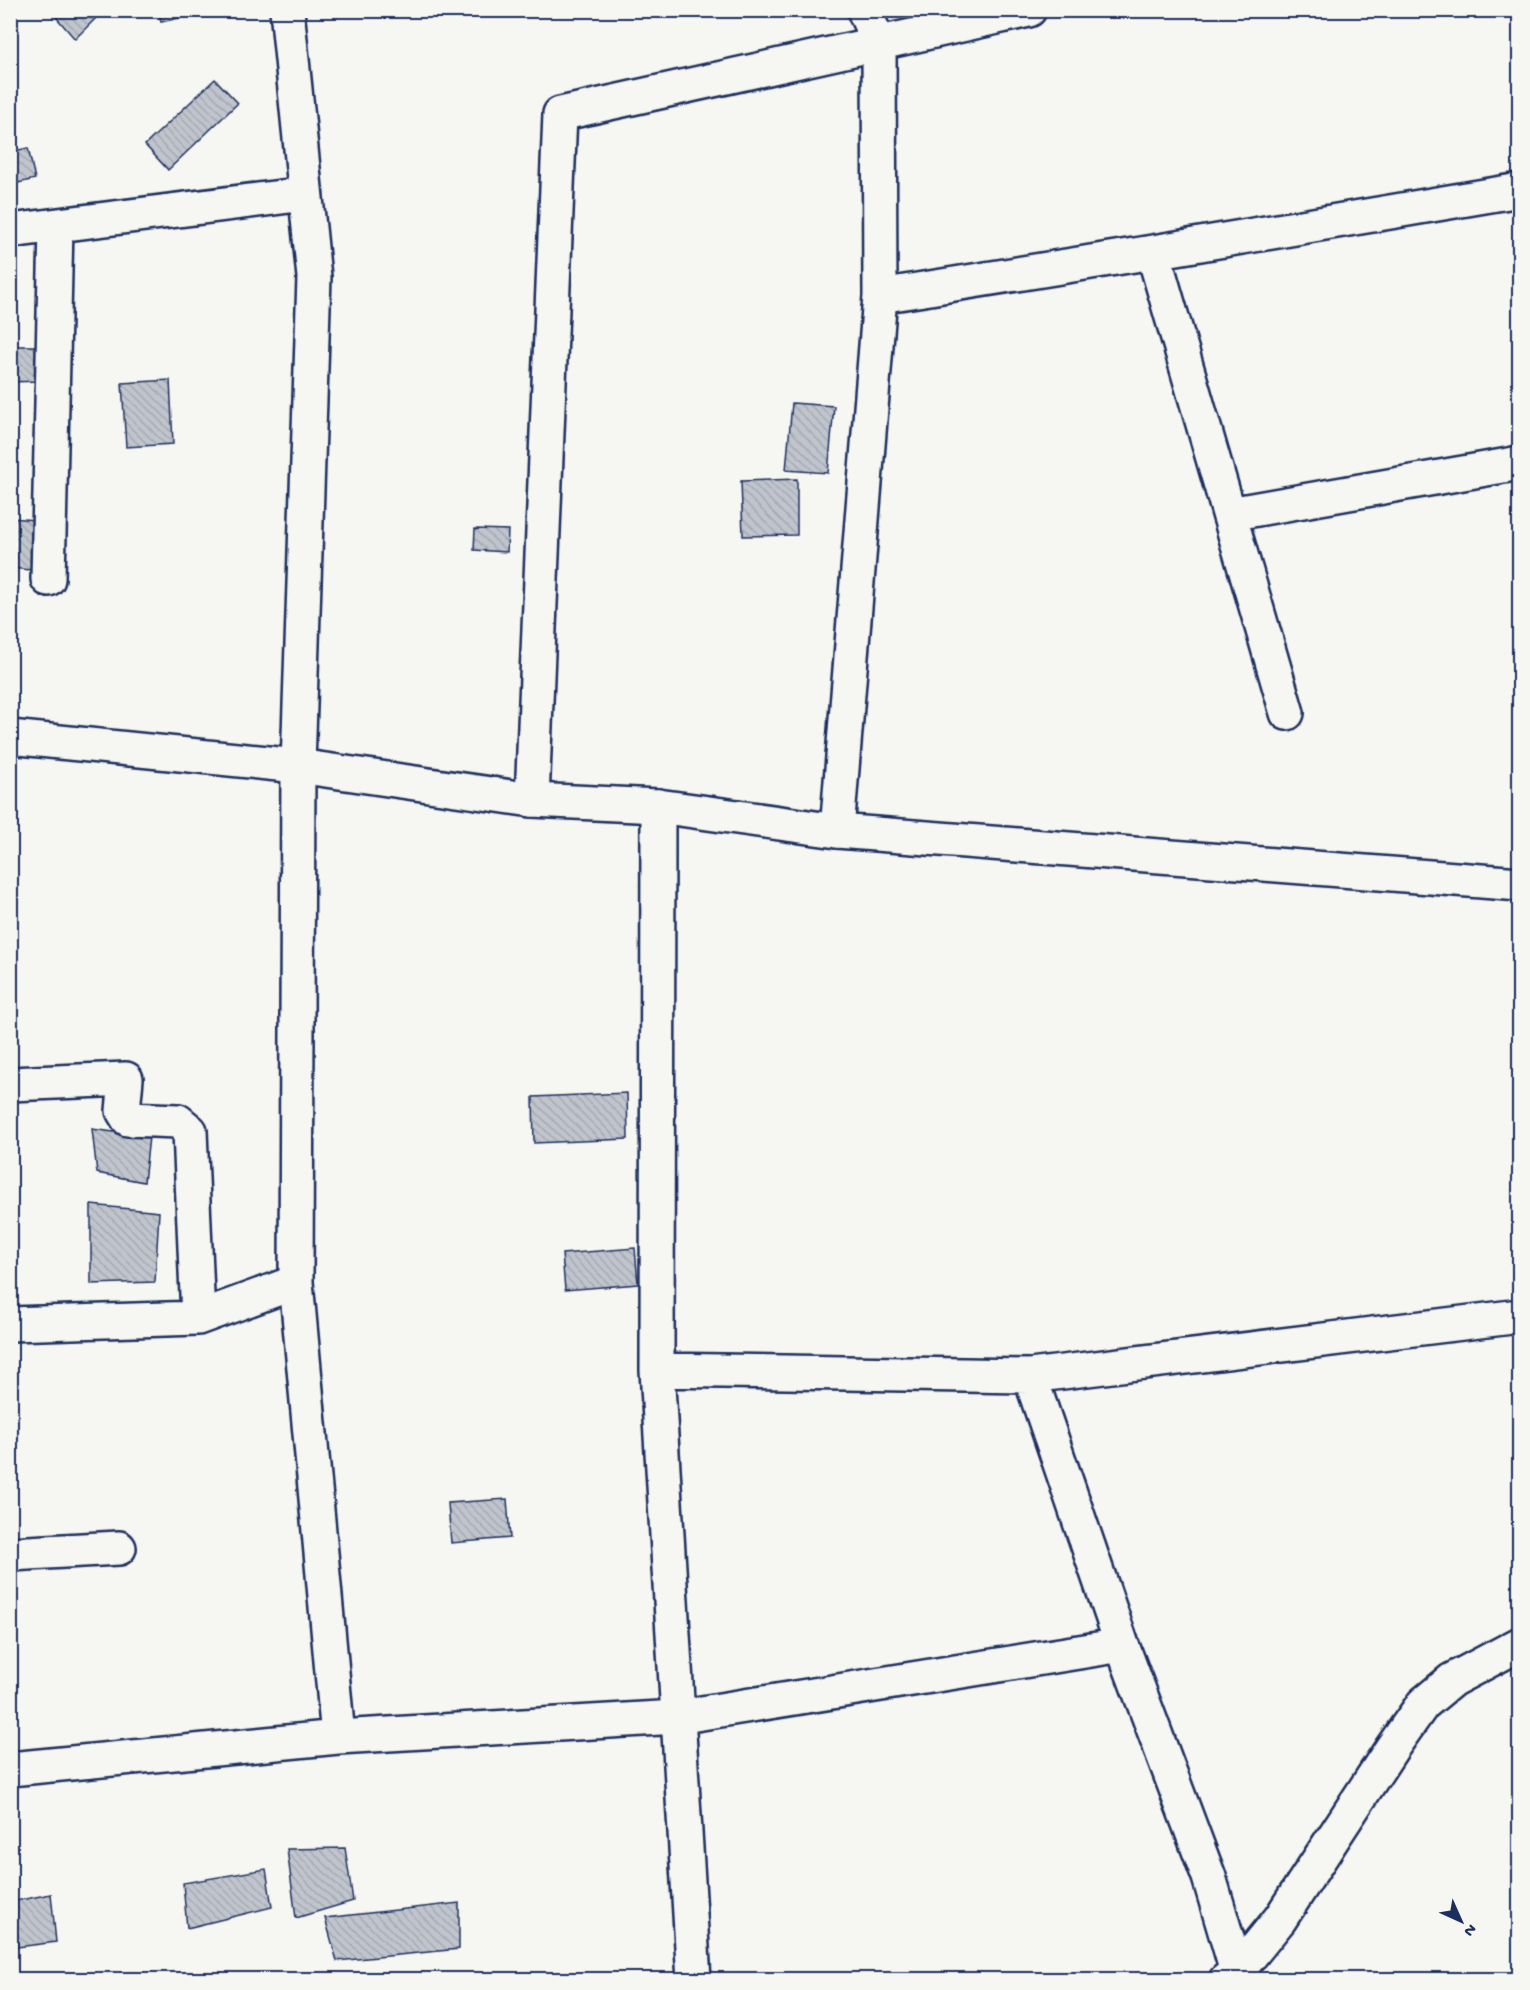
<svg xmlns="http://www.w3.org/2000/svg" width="1530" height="1990" font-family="'Gochi Hand',sans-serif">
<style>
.building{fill:url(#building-back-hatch);stroke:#1b2f5e;stroke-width:1.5}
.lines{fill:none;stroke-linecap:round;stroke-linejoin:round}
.minor-casing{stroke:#1b2f5e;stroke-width:38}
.tertiary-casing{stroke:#1b2f5e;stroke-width:38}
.minor{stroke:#f6f6f2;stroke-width:33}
.tertiary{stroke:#f6f6f2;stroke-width:33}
</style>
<defs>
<pattern id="building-back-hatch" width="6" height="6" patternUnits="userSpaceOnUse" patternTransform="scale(1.5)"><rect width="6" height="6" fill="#c0c4cd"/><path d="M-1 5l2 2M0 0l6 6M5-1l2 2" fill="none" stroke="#a4a9b2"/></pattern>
</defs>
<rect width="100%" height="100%" fill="#f6f6f2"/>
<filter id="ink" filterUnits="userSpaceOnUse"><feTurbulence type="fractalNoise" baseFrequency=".0167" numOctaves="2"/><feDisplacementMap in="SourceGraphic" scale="12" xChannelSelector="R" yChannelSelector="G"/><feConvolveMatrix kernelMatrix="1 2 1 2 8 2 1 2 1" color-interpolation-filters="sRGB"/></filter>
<g filter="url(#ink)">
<path class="building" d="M50 10H104L75 39Z
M158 10H214L161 22Z
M215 79 238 103 168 170 145 145Z
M28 148 35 179 10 185V152Z
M10 346H39L40 381 10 382Z
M170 380 173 444 126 447 122 383Z
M792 403 834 406 828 473 786 470Z
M797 479V535L743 536 741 481Z
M10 518 36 520 31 570 10 568Z
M475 529 508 530 507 552 474 550Z
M627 1093 628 1139 534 1143 533 1097Z
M92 1129 149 1137 144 1182 97 1173Z
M91 1205 159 1212 155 1282 91 1284Z
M635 1248 638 1284 565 1290 562 1254Z
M507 1499 510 1538 451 1543 448 1503Z
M345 1848 353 1901 296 1918 287 1849Z
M266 1869 272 1907 187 1928 183 1883Z
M51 1894 56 1942 10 1948V1902Z
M459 1903V1949L337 1961 325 1918Z"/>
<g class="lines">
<defs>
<path id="minor" d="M287 10 314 277 298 766 296 1282 338 1737
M10 231 305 194
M1153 252 1287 713
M880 296 1153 252 1520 190
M1229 514 1520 463
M48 579 56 227
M532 800 560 114 1029 10
M658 806 657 1370 694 1980
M837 831 880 296 879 44 864 10
M10 1084 126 1079 123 1111 128 1119 178 1121 190 1131 198 1318
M10 1324 198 1318 296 1282
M657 1370 1030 1376 1520 1316
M1030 1376 1122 1645 1209 1877 1237 1972 1242 1980
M10 1554 119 1548
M10 1769 338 1737 677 1717 1122 1645
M1226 1980 1237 1972 1280 1919 1392 1748 1423 1704 1452 1680 1520 1644"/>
<path id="tertiary" d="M10 737 298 766 532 800 658 806 837 831 1520 884"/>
</defs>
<use href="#minor" class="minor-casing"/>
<use href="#tertiary" class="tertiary-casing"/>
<use href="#minor" class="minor"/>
<use href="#tertiary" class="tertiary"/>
</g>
</g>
<rect width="1530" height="1990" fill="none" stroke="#f6f6f2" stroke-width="36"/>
<rect x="18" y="18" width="1494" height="1954" fill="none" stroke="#1b2f5e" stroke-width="2" filter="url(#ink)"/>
<g transform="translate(1461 1921) rotate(135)" stroke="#f6f6f2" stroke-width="4.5" paint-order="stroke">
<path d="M0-4.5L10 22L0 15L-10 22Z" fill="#1b2f5e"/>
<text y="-9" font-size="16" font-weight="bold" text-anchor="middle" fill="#1b2f5e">N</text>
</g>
</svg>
